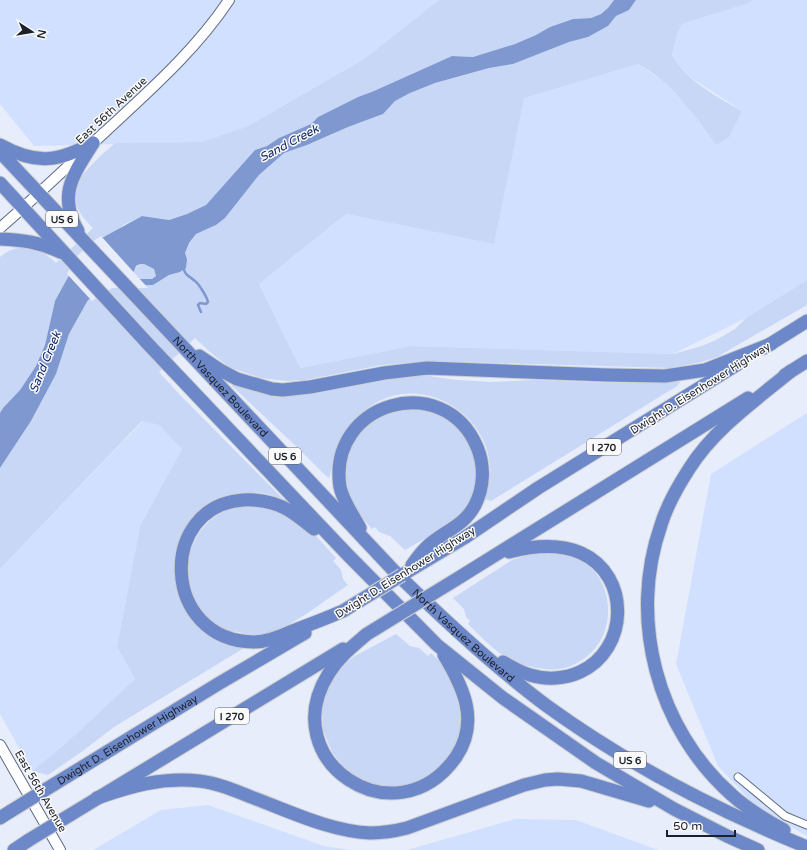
<svg xmlns="http://www.w3.org/2000/svg" width="807" height="850" font-family="'Varela Round',sans-serif">
<style>
.built{fill:#d1e0ff}
.green{fill:#c8d7f6}
.water{fill:#7f98cf;fill-rule:evenodd}
.pier{fill:#e7edfa}
.lines{fill:none;stroke-linecap:round;stroke-linejoin:round}
.stream{stroke:#7f98cf;stroke-width:2.5}
.street-casing{stroke:#5e6b86;stroke-width:9}
.secondary-casing{stroke:#5e6b86;stroke-width:12}
.highway-casing{stroke:#cdced0;stroke-width:15}
.street{stroke:#fff;stroke-width:7}
.secondary{stroke:#fff;stroke-width:10}
.highway{stroke:#6c88c9;stroke-width:13}
.highway-bridge-casing{stroke:#cdced0;stroke-width:15;stroke-linecap:butt}
.highway-bridge{stroke:#6c88c9;stroke-width:13}
.labels{text-anchor:middle;stroke-width:3;stroke-linejoin:round;paint-order:stroke}
.shield{fill:#fafafa;stroke:#5e6169;stroke-width:1}
.shield-label{font-size:10px;font-weight:bold;fill:#1b202b}
.street-label{font-size:11px;fill:#1b202b;stroke:#fafafa}
.water-label{font-size:12px;font-style:italic;fill:#0f2565;stroke:#fafafa}
</style>
<rect width="100%" height="100%" fill="#e7edfa"/>
<path class="built" d="M0 0H439L364 59 246 127 223 136 202 142 34 146 0 104Z
M753 0H807V280L746 318 673 354 411 346 300 368 259 284 346 214 494 244 523 98 638 64 663 81 687 106 716 145 742 111 693 79 676 62 672 55 677 34 682 24 749 3Z
M807 413V836L757 808 718 766 676 664 711 474Z
M143 421 159 425 182 449 140 526 117 647 135 679 64 745 32 771 0 714V569Z
M208 805 324 846 350 850H93L161 810Z
M515 819 576 820 658 850H407Z"/>
<path class="green" d="M439 0H614L608 8 601 14 591 18 573 19 550 27 536 35 515 44 473 57 452 56 374 91 358 97 318 117 311 124 279 138 267 146 255 150 206 205 187 214 169 220 142 216 123 225 55 301 45 345 36 366 20 390 3 408 0 413V257C20 241 39 246 56 263L93 228C88 223 83 218 79 211 64 183 97 160 115 143L202 142 246 127 364 59Z
M636 0H753L749 3 682 24 677 34 672 55C687 81 717 97 742 111L729 137 716 145C694 115 671 81 638 64L524 98 494 244 346 214 259 284 300 368 411 346 673 354 702 346 716 340 735 329 746 318 807 280V305L717 357 701 362 670 368 426 361 382 365 305 380 286 381 261 378 229 367 210 352 195 338 159 372 180 395 284 500C278 498 273 495 267 494 244 490 209 493 197 516 192 525 190 535 186 545 178 566 172 575 181 598L215 636 231 644 244 648 114 727 84 750 48 775 32 771 64 745 135 679 117 647 140 526 182 449 159 425 142 421 0 569V468L31 421 56 374 69 334 88 300 111 286 153 285 169 275 180 272 187 259 185 253 189 243 196 234 216 225 225 218 259 175 284 153 307 145 348 127 383 114 395 101 410 93 435 83 489 68 513 64 569 42 588 37 608 26 616 16 629 10Z
M140 264H144L154 269 156 276 152 279H140L133 274 134 269Z
M422 375 457 380 491 382 535 380 618 383 680 382 677 386 491 501 484 499C514 430 428 363 368 408 359 414 350 422 345 432 337 446 334 463 329 478L325 475 299 449 232 386 233 381 297 394 321 392 354 384Z
M425 408 460 427 472 447 478 470 475 491 467 508 455 521 405 550 390 536 379 532 375 527 372 529 354 508 349 496 346 484 347 459 350 447 364 427 385 412Z
M265 504 308 527 336 558 333 561 341 570 343 579 348 585C325 600 291 628 265 634 255 636 247 634 238 632 233 631 227 631 223 629 177 606 176 541 219 514 225 510 231 507 238 505 247 504 256 505 265 504Z
M540 551C549 552 562 551 570 554 617 571 622 640 577 663 572 666 566 668 560 669 551 670 542 669 533 667 526 665 518 664 512 661 498 654 480 636 468 624L470 621 466 617 464 609 453 598 512 560Z
M396 634 410 646 419 648 428 656 431 653 449 670 463 713 458 743 439 770 413 784 387 787 374 784 353 775 343 766 332 752 323 730 322 708 325 696 336 673 344 664 355 656Z"/>
<path class="water" d="M614 0H636L629 10 616 16 608 26 588 37 569 42 513 64 489 68 435 83 410 93 395 101 383 114 348 127 307 145 284 153 259 175 225 218 216 225 196 234 189 243 185 253 187 259 186 268 180 272 169 275 153 285 111 286 88 300 69 334 56 374 31 421 0 468V413L3 408 20 390 36 366 45 345 55 301 78 259 102 238 142 216 169 220 187 214 206 205 255 150 267 146 279 138 311 124 318 117 358 97 374 91 452 56 473 57 515 44 536 35 550 27 573 19 591 18 601 14 608 8ZM140 264H144L154 269 156 276 152 279H140L133 273 136 266Z"/>
<path class="pier" d="M101 236 148 288H112L92 301 67 274 76 257 92 242Z"/>
<g class="lines">
<path class="stream" d="M175 235 178 246
M183 266C185 276 188 275 195 281 199 284 207 297 208 302L206 304 200 303 198 305 201 312"/>
<defs>
<path id="street" d="M738 777 785 816 807 825"/>
<path id="secondary" d="M0 228C36 197 70 164 106 131 149 91 196 50 229 0
M0 745 60 850"/>
<g id="highway">
<path d="M0 145C36 165 58 162 93 143"/>
<path id="s1" d="M0 152 395 572C443 619 493 666 547 706 627 764 716 810 807 847"/>
<path d="M0 183 148 344 347 554 437 645 503 698 596 763 674 809 727 836 758 850"/>
<path d="M78 231C57 194 74 174 93 143"/>
<path d="M0 239C23 240 39 242 60 252"/>
<path d="M764 348 807 321"/>
<path d="M199 356 220 370 237 379 272 389 283 390 310 387 384 373 427 368 607 375 665 376 705 370 771 344"/>
<path d="M785 375 807 361"/>
<path d="M360 528C353 515 343 501 340 487 327 402 444 369 477 447 485 466 484 487 475 505 464 526 446 530 430 544 423 550 417 558 412 565"/>
<path d="M314 529C306 523 298 516 290 511 275 502 260 499 243 500 157 506 161 641 254 642 269 642 282 635 295 630 311 624 327 618 343 611"/>
<path d="M402 575 464 538 538 488 738 364"/>
<path d="M460 577 748 398"/>
<path d="M367 634C353 646 339 657 329 673 273 761 396 842 456 757 480 721 463 687 444 655"/>
<path d="M503 662C512 667 520 672 530 675 546 680 565 679 580 672 629 650 631 575 581 553 558 543 532 546 509 552"/>
<path id="s2" d="M53 785 218 684 305 633"/>
<path d="M97 798C131 786 162 777 199 781 217 783 234 790 251 797 289 811 329 831 370 833 383 833 395 831 407 828L524 785 545 780 558 779 581 781 649 801"/>
<path d="M70 815 343 649"/>
<path d="M0 818 11 811"/>
<path d="M784 830C766 820 747 809 732 795 657 729 628 619 661 525 667 505 678 486 689 469 714 429 756 400 791 371"/>
<path d="M14 850 29 840"/>
</g>
</defs>
<use href="#street" class="street-casing"/>
<use href="#secondary" class="secondary-casing"/>
<use href="#highway" class="highway-casing"/>
<use href="#street" class="street"/>
<use href="#secondary" class="secondary"/>
<use href="#highway" class="highway"/>
<defs>
<path id="highway-bridge" d="M343 611 402 575
M367 634 460 577
M11 811 53 785
M29 840 70 815"/>
</defs>
<use href="#highway-bridge" class="highway-bridge-casing"/>
<use href="#highway-bridge" class="highway-bridge"/>
</g>
<g class="labels">
<g class="shield">
<rect x="46" y="211" width="32" height="16" rx="3"/>
<rect x="587" y="439" width="34" height="16" rx="3"/>
<rect x="269" y="448" width="32" height="16" rx="3"/>
<rect x="215" y="708" width="34" height="16" rx="3"/>
<rect x="614" y="752" width="32" height="16" rx="3"/>
</g>
<g class="shield-label">
<text x="62" y="223">US 6</text>
<text x="604" y="451">I 270</text>
<text x="285" y="460">US 6</text>
<text x="232" y="720">I 270</text>
<text x="630" y="764">US 6</text>
</g>
<g class="street-label">
<text transform="translate(111 110) rotate(-43)" y="4">East 56th Avenue</text>
<text dy="4" stroke="none"><textPath href="#s1" startOffset="322">North Vasquez Boulevard</textPath></text>
<text transform="translate(700 388) rotate(-32)" y="4">Dwight D. Eisenhower Highway</text>
<text transform="translate(405 572) rotate(-32)" y="4">Dwight D. Eisenhower Highway</text>
<text dy="4" stroke="none"><textPath href="#s1" startOffset="670">North Vasquez Boulevard</textPath></text>
<text dy="4" stroke="none"><textPath href="#s2" startOffset="87">Dwight D. Eisenhower Highway</textPath></text>
<text transform="translate(41 791) rotate(60)" y="4">East 56th Avenue</text>
</g>
<g class="water-label">
<text transform="translate(289 143) rotate(-28)" y="4">Sand Creek</text>
<text transform="translate(45 362) rotate(-68)" y="4">Sand Creek</text>
</g>
</g>
<g transform="translate(32 32) rotate(102)" stroke="#fafafa" stroke-width="3" paint-order="stroke">
<path d="M0-3L7 15L0 10L-7 15Z" fill="#1b202b"/>
<text y="-6" font-size="11" font-weight="bold" text-anchor="middle" fill="#1b202b">N</text>
</g>
<path d="M667 830v6h68v-6" fill="none" stroke="#1b202b" stroke-width="2"/>
<text x="673" y="830" font-size="12" fill="#1b202b" stroke="#fafafa" stroke-width="3" paint-order="stroke">50 m</text>
</svg>
